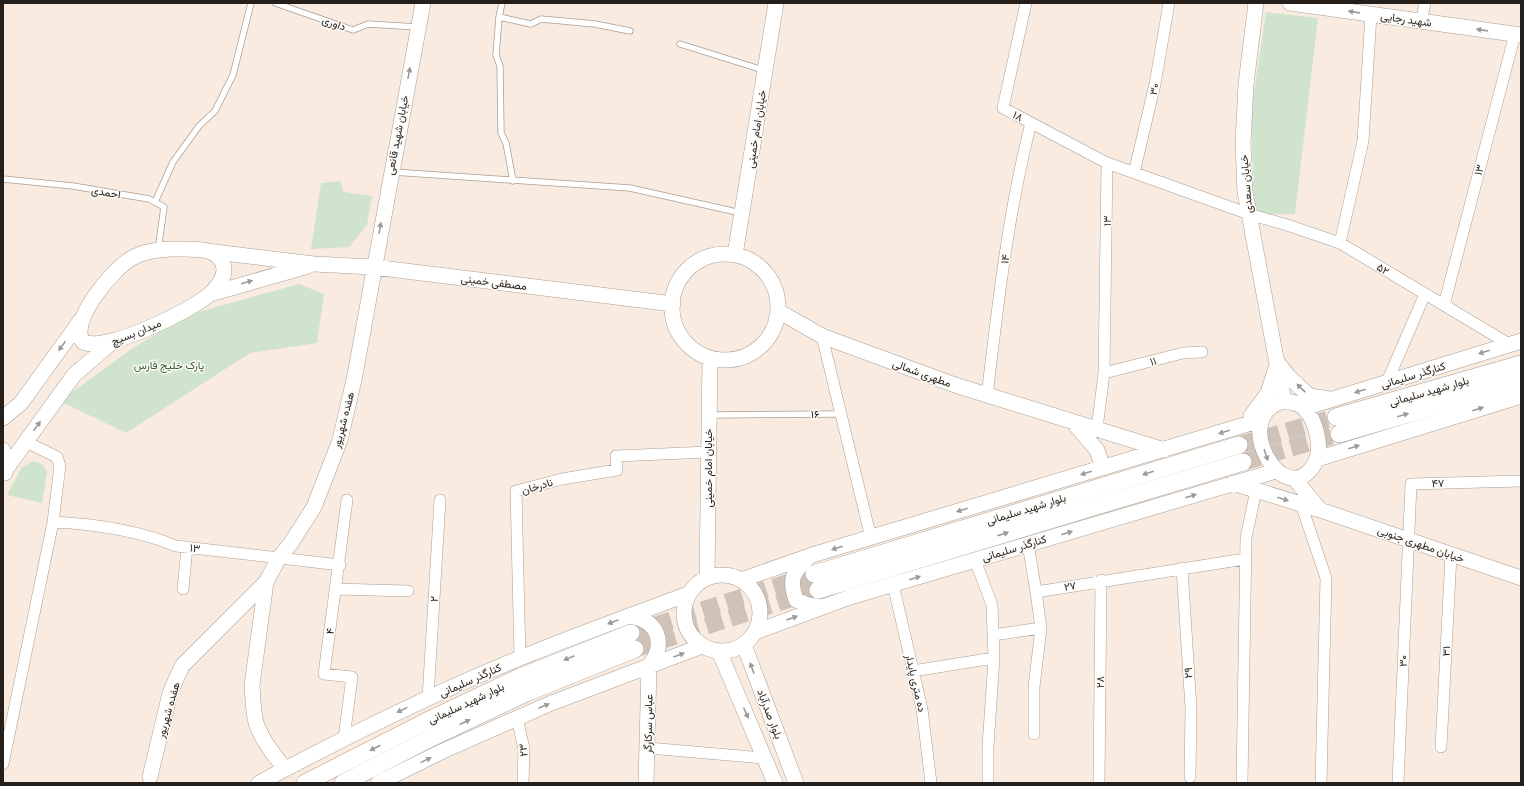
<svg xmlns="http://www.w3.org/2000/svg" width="1524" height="786" font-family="'Titillium Web',Vazirmatn,sans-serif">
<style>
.green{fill:#d0e3cc}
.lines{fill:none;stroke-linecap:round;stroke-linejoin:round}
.primary-tunnel{stroke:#cec2b9;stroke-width:17;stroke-dasharray:17 8;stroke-linecap:butt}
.lane-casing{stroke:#aa9e93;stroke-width:7}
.street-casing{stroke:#aa9e93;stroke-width:12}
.secondary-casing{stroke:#aa9e93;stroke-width:16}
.primary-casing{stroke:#aa9e93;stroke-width:18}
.lane{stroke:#fff;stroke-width:5.5}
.street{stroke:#fff;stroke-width:11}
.secondary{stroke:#fff;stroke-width:15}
.primary{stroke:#fff;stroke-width:17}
.oneway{fill:#9c9a98}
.labels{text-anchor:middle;stroke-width:3;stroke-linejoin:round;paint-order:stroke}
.street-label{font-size:11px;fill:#241f1b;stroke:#fdfbf8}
.park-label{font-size:11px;fill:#3a5c31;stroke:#fdfbf8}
</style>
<rect width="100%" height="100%" fill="#f9ebe0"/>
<path class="green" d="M1266 12 1318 18 1295 214H1254L1251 112Z
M340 181 344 192 372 196 367 225 349 247 311 249 321 183Z
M299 284 324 294 317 343 250 353 126 433 60 401 133 348 187 315Z
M33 461 42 464 47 472 42 503 7 495 22 467Z"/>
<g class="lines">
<path class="primary-tunnel" d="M1239 445 1336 417
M1243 462 1339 434
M631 633 814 574
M635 649 818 590"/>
<defs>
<path id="lane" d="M275 3 353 30 368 24 417 27
M502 3 499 17 496 55 500 66 501 133 506 143 513 181
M499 17 531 24 541 19 595 24 630 31
M680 44 763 70
M393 172 630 188 741 213
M3 179 73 186 149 199 164 207 158 250
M155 202 173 162 199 126 215 111 233 75 251 3
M711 415 841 414"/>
<path id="street" d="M1026 3 1003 108 1107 163 1249 214 1287 225 1340 243 1509 344
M1421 22 1425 3
M1134 173 1155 84 1169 3
M1340 243 1363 141 1371 15
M1444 305 1515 34
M822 336 871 538
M1104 373 1183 353 1202 352
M1387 382 1425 294
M987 396C998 304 1008 212 1031 123
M1097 429 1104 373 1107 163
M1301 504 1326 578 1321 783
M53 522C95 524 137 530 176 546L340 565
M1028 544 1036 592
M1182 568 1191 708 1190 777
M893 584 922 709 931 783
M183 589 187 547
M336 589 408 591
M993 635 1041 628
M520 658 516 491 562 479 617 470 616 456 708 452
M913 671 994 658 992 605 975 560
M428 698 440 500
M517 718 524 749 523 783
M1034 734V687L1041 628 1036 592 1245 559
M344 738 352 677 324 674 347 500
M1441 747 1451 555
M648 748 764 758
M3 764 53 522 60 466 57 457 26 442
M988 783V746L994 658
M1099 783 1101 580
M1242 783 1246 538 1256 490
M1398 783 1411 484 1521 481"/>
<path id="secondary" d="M1256 3 1246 84 1243 143 1245 192 1284 401
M1290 3 1521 35
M171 249C183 249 196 248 208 251 214 253 219 256 222 262 228 273 219 285 211 293 193 310 106 353 83 342 68 321 114 268 132 258 144 251 158 250 171 249Z
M207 251 314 264 373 267 673 304
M672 307a53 53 0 1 1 106 0a53 53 0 1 1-106 0Z
M735 255 776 3
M210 294 308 266
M778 311 822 336 955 385 1164 450
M1278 363 1288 376 1309 396 1330 399
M1284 401C1292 402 1299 403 1304 408 1316 420 1323 448 1315 463 1285 516 1227 415 1284 401Z
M1304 408 1521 341
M1251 416 1268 393 1277 365
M3 418 21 403 81 320
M1073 422 1097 450 1103 468
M3 450 7 466 5 473
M1317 459 1521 396
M6 469 74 375 111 343
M1294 478 1320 510
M1233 483 1320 510 1521 578
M808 558C792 573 789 579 796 600L808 605 822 607
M684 613a38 38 0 1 1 76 0a38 38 0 1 1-76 0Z
M707 577 710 358
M741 580 812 555 1261 420
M266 582 252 685C253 697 253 711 256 723 262 740 274 755 285 769
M629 616C658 620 667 643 649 666L646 783
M755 632 850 597 1276 471
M744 645 796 783
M719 651 775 783
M150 777 170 693 182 666 266 582 279 558 291 543 314 507 340 440 354 380 423 3
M259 783C347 736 437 691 530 654 582 633 635 614 688 594
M378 783 443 751 549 704 702 646"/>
<path id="primary" d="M1336 417 1521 364
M1339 434 1521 381
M814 574 1239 445
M818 590 1243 462
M305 783 427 721 520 677 631 633
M343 783 433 737 526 693 635 649"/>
</defs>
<use href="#lane" class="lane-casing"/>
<use href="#street" class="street-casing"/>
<use href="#secondary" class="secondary-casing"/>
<use href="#primary" class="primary-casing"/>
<use href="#lane" class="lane"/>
<use href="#street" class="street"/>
<use href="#secondary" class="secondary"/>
<use href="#primary" class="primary"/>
</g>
<defs><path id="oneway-solid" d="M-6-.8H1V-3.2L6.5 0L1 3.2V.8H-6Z"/></defs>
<g class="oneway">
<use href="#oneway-solid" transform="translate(1354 12) rotate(-172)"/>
<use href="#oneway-solid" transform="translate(1482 30) rotate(-172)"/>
<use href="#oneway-solid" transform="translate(409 73) rotate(-79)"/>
<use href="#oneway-solid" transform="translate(380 228) rotate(-80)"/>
<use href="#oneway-solid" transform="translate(247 282) rotate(-16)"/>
<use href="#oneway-solid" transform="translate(62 346) rotate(126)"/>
<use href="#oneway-solid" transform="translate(1484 352) rotate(163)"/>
<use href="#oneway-solid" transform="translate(1301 388) rotate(-136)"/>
<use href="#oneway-solid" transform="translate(1360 391) rotate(163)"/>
<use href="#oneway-solid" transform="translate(1478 409) rotate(-17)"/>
<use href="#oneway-solid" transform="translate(1403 415) rotate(-16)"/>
<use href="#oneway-solid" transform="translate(37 426) rotate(-54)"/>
<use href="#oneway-solid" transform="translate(1224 432) rotate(163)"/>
<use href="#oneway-solid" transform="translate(1354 447) rotate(-17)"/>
<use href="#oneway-solid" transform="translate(1266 455) rotate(71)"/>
<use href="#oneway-solid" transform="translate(1086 473) rotate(163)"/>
<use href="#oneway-solid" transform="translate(1148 473) rotate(163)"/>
<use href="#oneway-solid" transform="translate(1191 496) rotate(-17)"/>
<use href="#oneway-solid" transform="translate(1283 499) rotate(17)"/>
<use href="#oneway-solid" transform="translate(962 510) rotate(163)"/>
<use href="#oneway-solid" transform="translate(1067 533) rotate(-17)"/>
<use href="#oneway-solid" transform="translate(1003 534) rotate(-17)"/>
<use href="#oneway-solid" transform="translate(837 548) rotate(163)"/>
<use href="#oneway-solid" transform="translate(915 578) rotate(-17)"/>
<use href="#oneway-solid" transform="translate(792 618) rotate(-20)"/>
<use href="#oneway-solid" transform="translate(613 622) rotate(159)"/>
<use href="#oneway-solid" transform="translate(679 655) rotate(-20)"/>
<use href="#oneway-solid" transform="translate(569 658) rotate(158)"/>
<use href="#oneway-solid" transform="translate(752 668) rotate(-110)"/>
<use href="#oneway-solid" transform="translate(544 706) rotate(-23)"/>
<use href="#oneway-solid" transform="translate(402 710) rotate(154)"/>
<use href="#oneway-solid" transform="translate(746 713) rotate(66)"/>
<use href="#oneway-solid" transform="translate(465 722) rotate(-25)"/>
<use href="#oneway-solid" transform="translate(375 748) rotate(153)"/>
<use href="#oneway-solid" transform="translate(426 760) rotate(-26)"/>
</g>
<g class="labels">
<g class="street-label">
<text transform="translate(1406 19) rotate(8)" y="4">شهید رجایی</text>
<text transform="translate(334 23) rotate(19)" y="4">داوری</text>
<text transform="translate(1154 89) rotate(-78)" y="4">۳۰</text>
<text transform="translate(1018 116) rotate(28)" y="4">۱۸</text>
<text transform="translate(756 129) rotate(-81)" y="4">خیابان امام خمینی</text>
<text transform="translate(397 135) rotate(-79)" y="4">خیابان شهید قانعی</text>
<text transform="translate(1479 170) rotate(-75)" y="4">۱۳</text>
<text transform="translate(1246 184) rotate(-95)" y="4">خیابان سعدی</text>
<text transform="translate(106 192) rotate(9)" y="4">احمدی</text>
<text transform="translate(1107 221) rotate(-89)" y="4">۱۳</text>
<text transform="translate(1005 259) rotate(-81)" y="4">۱۴</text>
<text transform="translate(1383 269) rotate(31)" y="4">۵۲</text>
<text transform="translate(494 282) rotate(7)" y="4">مصطفی خمینی</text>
<text transform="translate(136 332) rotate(-22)" y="4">میدان بسیچ</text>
<text transform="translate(1153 361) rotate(-14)" y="4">۱۱</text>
<text transform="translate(922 373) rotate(20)" y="4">مطهری شمالی</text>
<text transform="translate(1413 375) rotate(-17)" y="4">کنارگذر سلیمانی</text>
<text transform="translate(1429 391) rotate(-16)" y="4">بلوار شهید سلیمانی</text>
<text x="815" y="418">۱۶</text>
<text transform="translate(343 420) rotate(-75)" y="4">هفده شهریور</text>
<text transform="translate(708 468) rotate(-90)" y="4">خیابان امام خمینی</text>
<text transform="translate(1438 483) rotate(-2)" y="4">۴۷</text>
<text transform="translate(537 486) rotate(-16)" y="4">نادرخان</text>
<text transform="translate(1026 509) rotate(-17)" y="4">بلوار شهید سلیمانی</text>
<text transform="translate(1421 544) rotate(19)" y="4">خیابان مطهری جنوبی</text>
<text transform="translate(195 548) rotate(7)" y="4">۱۳</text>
<text transform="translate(1014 548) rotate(-17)" y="4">کنارگذر سلیمانی</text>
<text transform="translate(1070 586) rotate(-10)" y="4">۲۷</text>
<text transform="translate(434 599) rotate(-86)" y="4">۲</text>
<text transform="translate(330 631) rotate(-82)" y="4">۴</text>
<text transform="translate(1446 651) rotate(-87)" y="4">۳۱</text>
<text transform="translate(1403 661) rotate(-88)" y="4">۳۰</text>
<text transform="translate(1188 673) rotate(-93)" y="4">۲۹</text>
<text transform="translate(470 680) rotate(-24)" y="4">کنارگذر سلیمانی</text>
<text transform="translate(1100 682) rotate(-89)" y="4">۲۸</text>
<text transform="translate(916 683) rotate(77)" y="4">ده متری پایدار</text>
<text transform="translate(466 703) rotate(-25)" y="4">بلوار شهید سلیمانی</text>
<text transform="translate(168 710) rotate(-74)" y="4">هفده شهریور</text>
<text transform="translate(770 714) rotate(69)" y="4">بلوار صدرآباد</text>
<text transform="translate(648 724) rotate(-89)" y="4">عباس سرکارگر</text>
<text transform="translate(523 750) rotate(-95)" y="4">۲۳</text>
</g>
<g class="park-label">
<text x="169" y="369">پارک خلیج فارس</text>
</g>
</g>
<rect width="1524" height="786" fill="none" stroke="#241f1b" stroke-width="8"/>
</svg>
